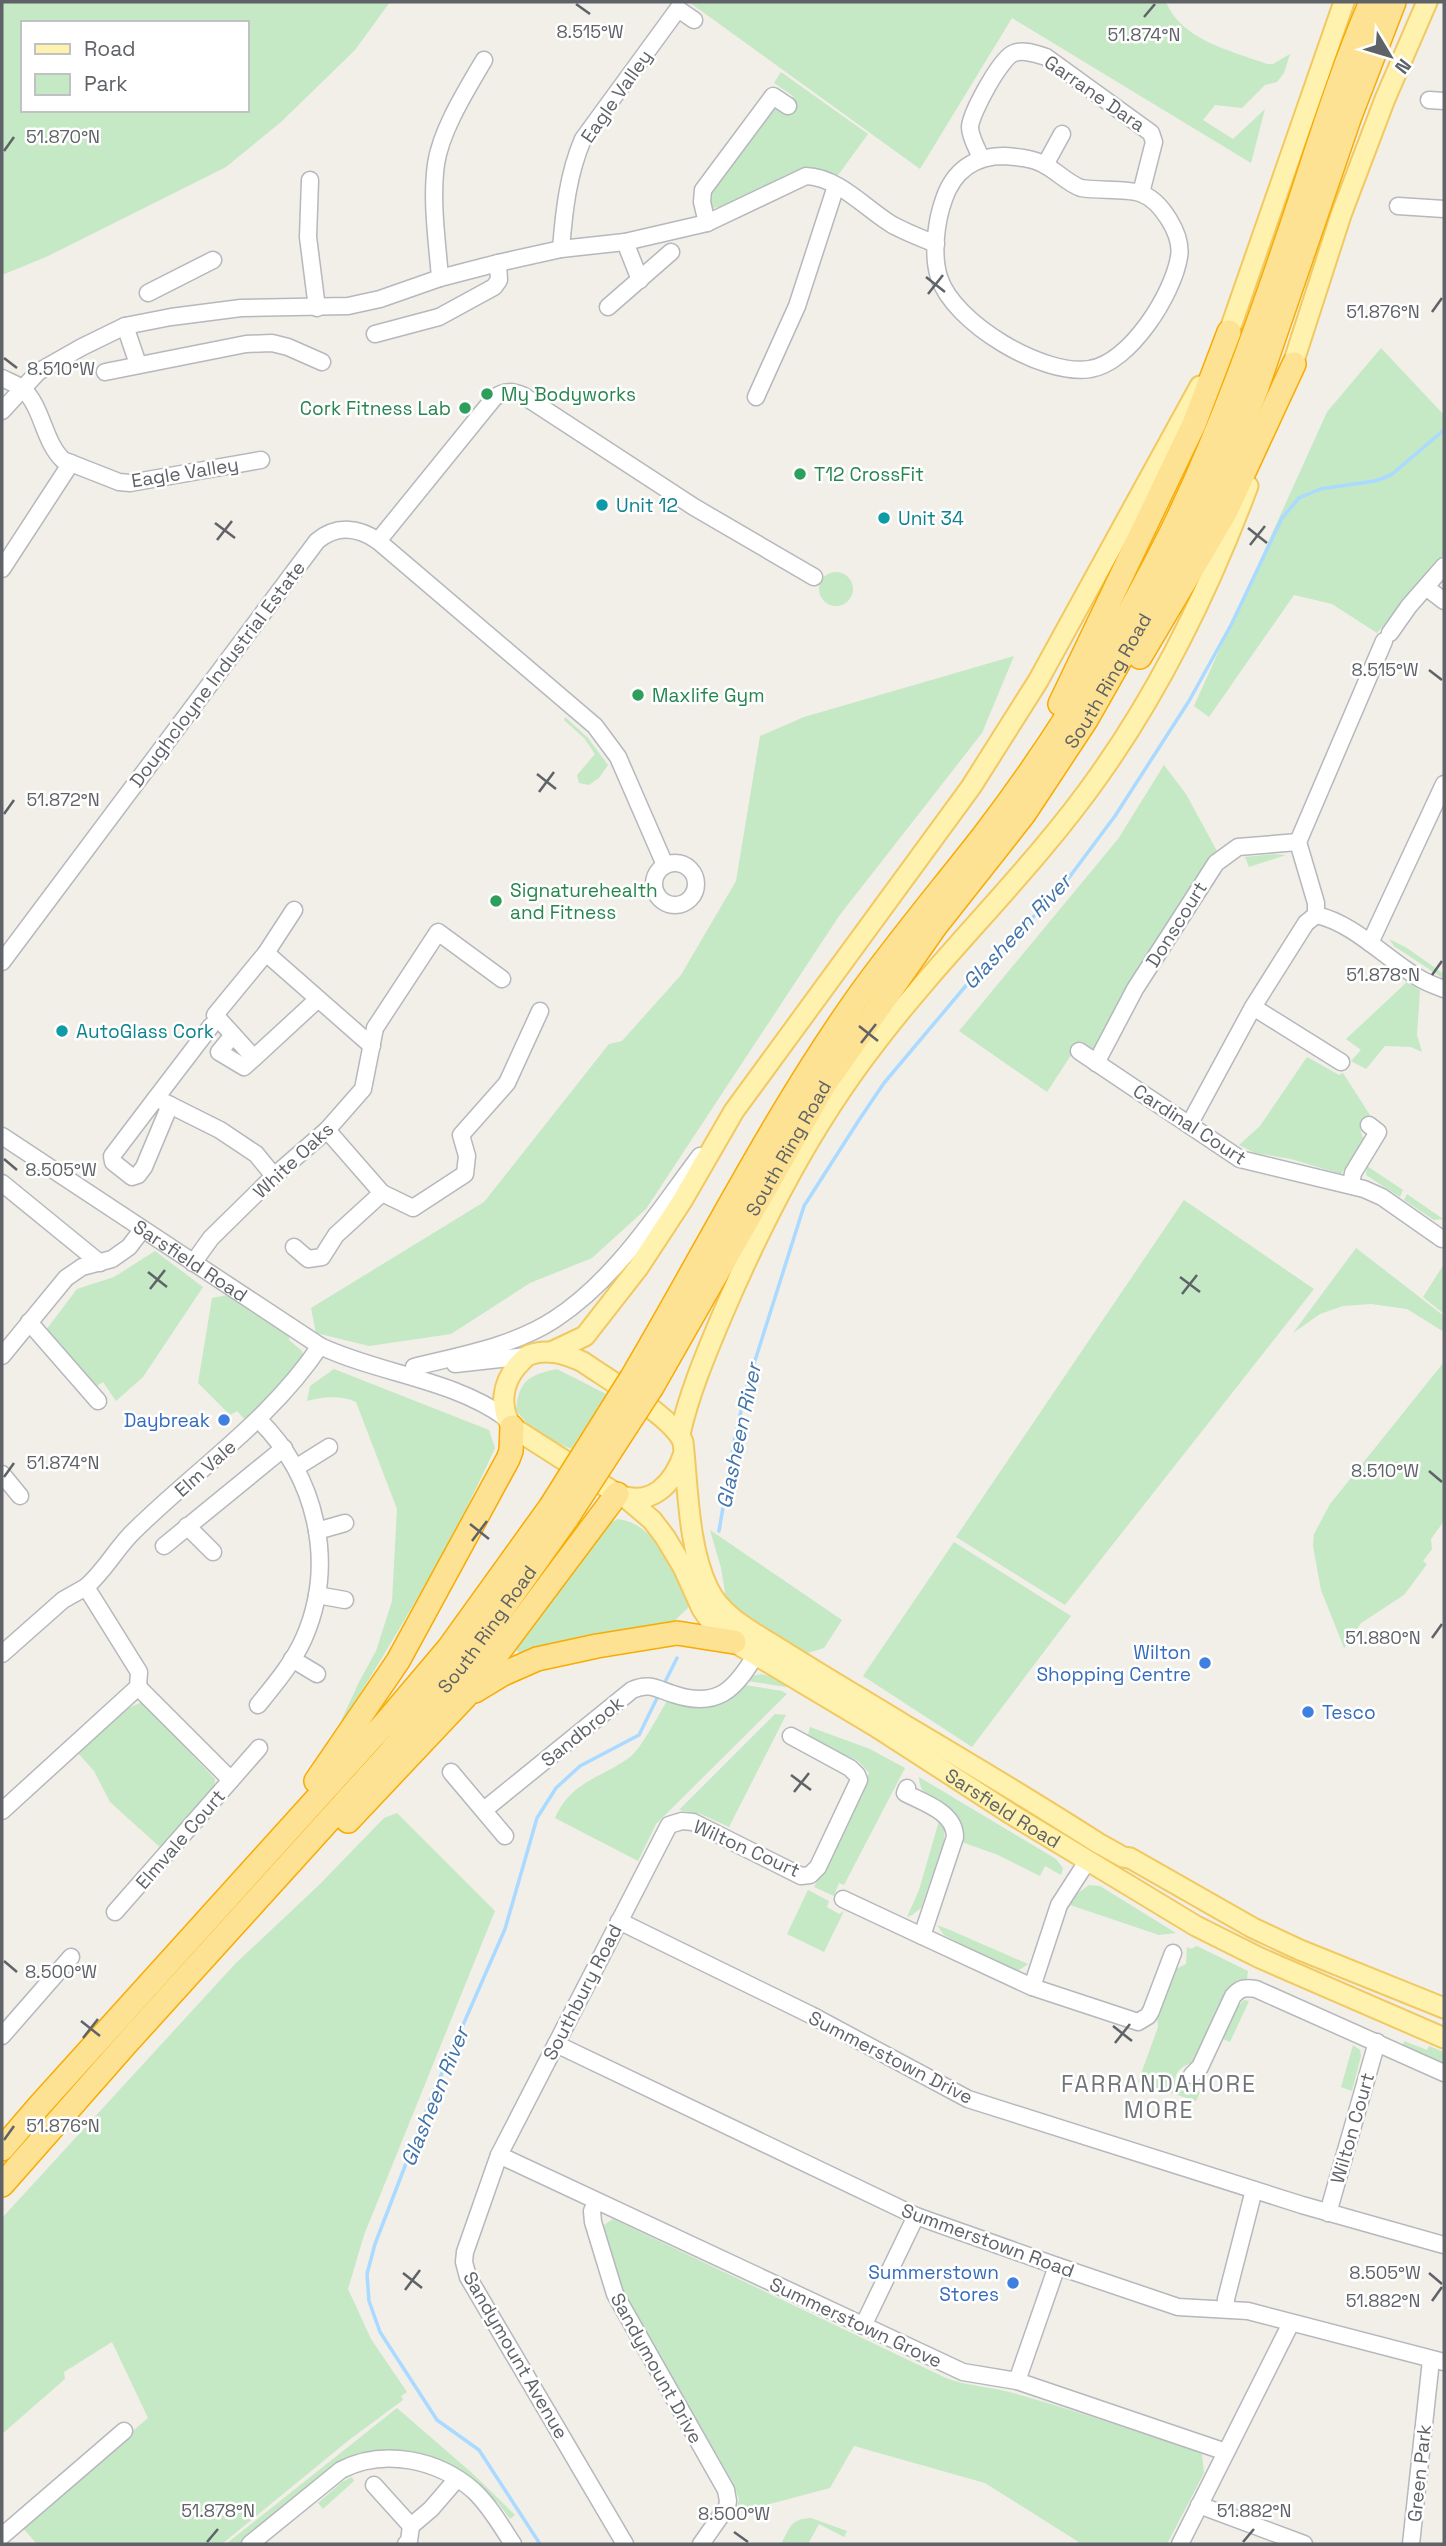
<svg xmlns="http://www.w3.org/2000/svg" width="1446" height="2546" font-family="'Space Grotesk',sans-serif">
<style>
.green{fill:#c5e8c5;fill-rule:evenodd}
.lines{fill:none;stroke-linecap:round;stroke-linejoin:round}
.stream{stroke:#aadaff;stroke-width:3.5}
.minor-casing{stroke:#b5b8bc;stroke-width:19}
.major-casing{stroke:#f2c960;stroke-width:23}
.highway-casing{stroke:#f9ab00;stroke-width:26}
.minor{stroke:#fff;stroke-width:16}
.major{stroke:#fff2af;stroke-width:19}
.highway{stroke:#fde293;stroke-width:23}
.highway-bridge-casing{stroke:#f9ab00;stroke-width:26;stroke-linecap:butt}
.highway-bridge{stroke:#fde293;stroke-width:23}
.ticks{fill:none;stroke:#5f6368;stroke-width:2.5}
.leisure-dot{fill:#2e9e5b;stroke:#fff;stroke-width:2.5}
.culture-dot{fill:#0f9aa8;stroke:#fff;stroke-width:2.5}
.shop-dot{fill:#3f7fe0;stroke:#fff;stroke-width:2.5}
.labels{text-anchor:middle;stroke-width:5;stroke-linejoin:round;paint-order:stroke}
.street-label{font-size:19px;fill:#5f6368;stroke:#fff}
.leisure-label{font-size:19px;fill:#27864d;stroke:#fff;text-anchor:start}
.culture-label{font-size:19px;fill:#0d838f;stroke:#fff;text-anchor:start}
.shop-label{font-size:19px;fill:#366cbe;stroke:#fff;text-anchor:end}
.water-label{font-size:21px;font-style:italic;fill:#4174aa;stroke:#fff}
.quarter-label{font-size:23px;letter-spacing:2px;fill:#70757a;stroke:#fff}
.ticks-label{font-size:18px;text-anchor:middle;fill:#5f6368;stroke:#fff;stroke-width:5;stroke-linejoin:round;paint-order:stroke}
</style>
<rect width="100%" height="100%" fill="#f1efe8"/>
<path class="green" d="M2 2H390L355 50 281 122 226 167 46 257 2 275ZM23 23H247V110H23Z
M689 2H1166C1181 40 1232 51 1267 64H1273L1290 54 1284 73 1277 82 1265 85 1242 108 1215 105 1203 120 1233 139 1265 109 1251 163 1012 18 920 169Z
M781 72 868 134 836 178C826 173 816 167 805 169 773 174 745 205 712 208L710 206V196L767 114 775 108 784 111 793 96 774 83Z
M1381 348 1444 415V554L1377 633 1332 604 1294 595 1209 717 1194 706 1327 412Z
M819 589a17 17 0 1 1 34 0a17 17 0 1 1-34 0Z
M1014 656 982 733 839 916 646 1209 592 1258 530 1283 451 1334 369 1346 316 1333 311 1308 484 1202 609 1044 622 1041 681 975 736 881 760 736 804 717Z
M565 717 588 738 608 765 599 778 589 785 579 783 577 775 595 754 584 738 564 720Z
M1164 765 1186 794 1217 851 1193 882 1144 960 1095 1054 1079 1043 1047 1092 959 1031 1118 839Z
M1275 854 1286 855 1249 867 1245 857Z
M1389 939 1407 948 1444 974V979L1394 946Z
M1407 982 1420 990 1417 1035 1422 1052 1411 1047 1385 1046 1366 1069 1351 1061 1361 1050 1346 1039Z
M1307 1057 1339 1075 1343 1073 1370 1115 1360 1129 1364 1141 1341 1174 1291 1159 1255 1153 1239 1145 1260 1126Z
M1367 1166 1403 1190 1400 1197 1366 1175Z
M1407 1194 1443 1219 1434 1220 1404 1200Z
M1184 1200 1314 1289 1065 1605 956 1537Z
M1356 1248 1444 1316V1332L1407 1309 1371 1304 1343 1306 1320 1314 1293 1333Z
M155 1251 203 1287 143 1377 116 1401 103 1382 95 1387 46 1330 77 1289 114 1277Z
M1444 1264V1314L1423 1297Z
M228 1295 289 1336V1340L302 1351 304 1358 246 1421 237 1411 230 1415 198 1383 212 1298Z
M1444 1362V1521L1431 1539 1432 1549 1423 1561 1427 1564 1404 1595 1361 1623 1344 1648 1321 1590 1313 1546 1314 1534 1330 1504Z
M334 1369 489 1430 495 1448C450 1548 393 1641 335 1734L359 1682 376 1651 392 1601 397 1509 356 1402C341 1395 322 1397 307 1401L310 1386Z
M557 1369 606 1394 571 1449 533 1431 516 1410C519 1380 529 1375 557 1369Z
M618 1519C623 1520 629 1521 634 1524 658 1534 680 1582 691 1605L670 1625 523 1655 511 1647 597 1529Z
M710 1530 842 1620 824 1648 804 1654 727 1604 721 1568Z
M954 1542 1071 1616 972 1747 863 1676Z
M761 1674 779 1678 791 1685 786 1687 747 1681 752 1676Z
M745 1685 782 1691 787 1694 656 1824 638 1861 555 1818C571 1781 602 1778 630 1757 641 1749 659 1714 667 1701 694 1704 726 1707 745 1685Z
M142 1702 215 1779 214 1793 162 1849 110 1802 94 1771 77 1752 122 1711Z
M775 1714 786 1715 729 1827 701 1814 679 1810Z
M810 1727 870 1749 905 1768 844 1885 839 1883 834 1896 814 1887 855 1809 869 1773 858 1761 811 1740 808 1735Z
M919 1777 1056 1859 1063 1868 1061 1875 1045 1866 1040 1876 998 1855 962 1842C967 1802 920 1811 919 1777Z
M397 1813 495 1911 364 2235 348 2289 371 2339 407 2392 401 2396 403 2400 349 2440 222 2544H37L21 2526 148 2418 112 2342 64 2372 65 2379 2 2434V2218L235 1964 319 1885 384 1818Z
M939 1821 945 1827 944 1841 921 1908 912 1915 907 1917 919 1890Z
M1089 1885 1100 1886 1176 1933 1159 1935 1070 1905 1078 1893Z
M808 1890 829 1901 827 1907 839 1914 844 1911 824 1952 787 1934Z
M937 1925 950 1930 1028 1964 1019 1970 1003 1966 944 1935Z
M1197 1946 1248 1971 1247 1979 1238 1980 1229 1987 1199 2058C1189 2066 1176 2065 1175 2082L1200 2092 1196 2101 1138 2082 1158 2027 1157 2015 1174 1970 1186 1964 1187 1947 1191 1949Z
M1244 2000 1249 2001 1230 2042 1223 2039 1237 2008Z
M1404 2041 1427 2050 1429 2046 1444 2052V2066L1403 2047Z
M1353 2045 1360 2050 1361 2056 1352 2091 1341 2087Z
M613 2219 946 2378C970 2387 996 2387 1020 2395 1080 2412 1138 2432 1197 2451L1202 2454 1204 2473 1167 2544H1079L1077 2541 985 2483 854 2446 830 2488 736 2513 739 2499 732 2481 621 2288 607 2244 604 2225Z
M397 2408 472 2473 515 2515 510 2519 498 2503 474 2482 442 2461 411 2453 372 2454 242 2544H226Z
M352 2477 354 2481 323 2509 318 2503 342 2482Z
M811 2518 847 2531 844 2537 819 2524 808 2544H781C790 2528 790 2519 811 2518Z"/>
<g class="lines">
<path class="stream" d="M719 1531 734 1442 746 1389 804 1206 859 1120 884 1083 969 982 1059 891 1115 816 1189 701 1231 625 1282 518 1299 498 1320 489 1375 481 1391 475 1444 430
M664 1684 677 1658
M540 2544 479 2450 437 2420 380 2332 369 2301 367 2274 375 2244 432 2096 505 1929 537 1818 556 1788 580 1766 639 1735 659 1694"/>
<defs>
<g id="minor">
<path d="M1429 100 1444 101"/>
<path d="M1004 156C1017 157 1031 158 1043 164 1057 171 1067 183 1081 188 1099 191 1124 188 1140 193 1161 200 1183 235 1179 257 1173 294 1130 363 1090 369 1044 377 953 323 939 277 932 255 936 221 944 199 954 170 975 156 1004 156Z"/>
<path d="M981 158C977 148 970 137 970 127 971 113 1001 57 1014 53 1024 49 1036 54 1046 57L1151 133 1154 142 1141 193"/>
<path d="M1045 165 1062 134"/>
<path d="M310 180 308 237 317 308"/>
<path d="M1398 206 1444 209"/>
<path d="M707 223 702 202 703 190 773 96 788 106"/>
<path d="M625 242 640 280"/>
<path d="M561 249C564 211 568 174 583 139L678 9 694 20"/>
<path d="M440 278C437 240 431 201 436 164 441 130 467 89 484 60"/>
<path d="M148 293 213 260"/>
<path d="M608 307 671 252"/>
<path d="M125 326 138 364"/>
<path d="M375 334 439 317 494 287 499 280 498 263"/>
<path d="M105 372 246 344 272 343 288 347 322 362"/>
<path d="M2 378C8 381 16 384 22 388 43 407 43 441 63 460L119 482 130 483 261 460"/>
<path d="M756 397 797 306 836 186"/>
<path d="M2 411 38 372 82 347 125 326 171 317 241 308 348 306 380 299 440 278 498 263 561 249 625 242 707 223 806 176C838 177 865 208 891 224 905 232 921 238 936 244"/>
<path d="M378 541 494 398C504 390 513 391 524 396L694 507 814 577"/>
<path d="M2 569 71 463"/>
<path d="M1427 588 1444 601"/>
<path d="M1390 633 1409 606 1444 566"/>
<path d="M1384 641 1298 842 1316 903V915C1354 923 1386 959 1419 978 1427 983 1436 986 1444 989"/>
<circle cx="675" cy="884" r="21"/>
<path d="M294 910 266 953 215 1015 254 1058 318 999"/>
<path d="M1370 943 1444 784"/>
<path d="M266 953 372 1046"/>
<path d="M2 962 317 541C336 525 358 527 378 541L595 726 618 757 665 865"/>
<path d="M1253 1007 1341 1062"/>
<path d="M211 1026 156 1098 220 1130 256 1154 274 1176"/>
<path d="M233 1035 219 1052 244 1067 254 1058"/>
<path d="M1079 1051 1240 1159 1364 1189 1382 1197 1442 1239"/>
<path d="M1096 1063 1135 989 1216 863 1238 847 1298 842"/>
<path d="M156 1098 112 1156 113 1162 132 1177 138 1175 144 1167 170 1105"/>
<path d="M1189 1125 1253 1007 1306 923 1316 915"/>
<path d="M327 1130 382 1193 413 1208 465 1174 467 1156 461 1135 507 1083 540 1011"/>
<path id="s1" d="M2 1136 320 1346C380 1374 452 1379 506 1418"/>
<path d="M2 1183 100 1263"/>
<path d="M1351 1185 1353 1173 1378 1132 1369 1125"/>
<path d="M294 1247 308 1259 322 1257 336 1235 382 1193"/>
<path d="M193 1263 211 1238 274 1176 327 1130 363 1089 375 1028 438 932 502 979"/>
<path d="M29 1322 98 1401"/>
<path d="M2 1356 66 1278 82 1267 112 1259 129 1247 142 1230"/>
<path d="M455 1364 527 1356"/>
<path d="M414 1367C462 1355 514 1346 555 1319 616 1279 657 1213 700 1156"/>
<path d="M297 1467 329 1447"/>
<path d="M2 1474 20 1496"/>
<path d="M187 1526 213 1552"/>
<path d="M317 1531 345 1523"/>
<path d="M164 1546 284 1448"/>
<path d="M317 1595 345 1600"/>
<path d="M2 1654 63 1600 86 1587"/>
<path d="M292 1659 317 1674"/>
<path d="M258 1705C275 1684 293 1663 304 1638 337 1562 316 1476 258 1419"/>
<path d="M451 1772 505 1836"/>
<path d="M231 1780 259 1748"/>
<path d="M907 1788 905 1793C924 1803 955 1812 955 1837L922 1936 1032 1987"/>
<path d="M484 1810 632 1690C649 1682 657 1689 673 1694 717 1709 735 1690 756 1654"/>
<path d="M2 1811 138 1687 139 1672 86 1587C105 1570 114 1552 131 1534 194 1471 270 1421 320 1346"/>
<path d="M1088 1860 1059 1905 1032 1987 1138 2022 1148 2016 1151 2011 1173 1953"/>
<path d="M843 1899 922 1936"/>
<path d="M115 1912 231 1780 138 1687"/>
<path d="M619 1921 811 2015 968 2099 1302 2205 1444 2245"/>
<path d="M2 2036 71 1957"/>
<path d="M556 2044 916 2216 1057 2266 1178 2307 1248 2311 1444 2362"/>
<path d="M1192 2075 1200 2067 1233 1996C1240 1988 1245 1987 1256 1989L1444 2073"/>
<path d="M499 2155 963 2372 1017 2381 1226 2452"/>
<path d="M596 2202 592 2211 593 2222 615 2294 726 2490 728 2501 727 2507 701 2544"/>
<path d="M1328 2213 1377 2042"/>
<path d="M1226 2309V2299L1254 2190"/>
<path d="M863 2326 916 2216"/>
<path d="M1017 2381 1057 2266"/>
<path d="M374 2485 411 2526 431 2509 456 2480"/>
<path d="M1199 2505 1304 2544"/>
<path d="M2 2536 124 2431"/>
<path d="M250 2544 341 2470C383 2448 438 2459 474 2491 490 2506 501 2526 513 2544"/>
<path d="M406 2544 409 2541 411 2526"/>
<path d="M625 2544 468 2277 464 2262 465 2252 499 2155 669 1825 682 1821 693 1822 801 1876 810 1875 818 1867 859 1780 857 1775 850 1768 791 1736"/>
<path d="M1180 2544 1291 2323"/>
<path d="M1411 2544 1431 2360"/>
</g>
<g id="major">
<path d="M1223 344 1229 332 1344 2"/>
<path d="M1289 376 1341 215 1385 99 1427 2"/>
<path d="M551 1352 585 1336 638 1268 682 1201 734 1111 971 787 1038 681 1200 386"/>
<path d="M680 1434C689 1394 705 1356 721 1318 762 1222 810 1128 874 1045 945 951 1032 871 1100 774 1163 685 1210 587 1248 486"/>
<path d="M684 1453C674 1483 651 1509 617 1494L512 1427C499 1407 502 1384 517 1366 521 1362 525 1357 529 1355 548 1348 566 1354 583 1362 607 1379 673 1417 683 1442 688 1487 688 1547 708 1588 721 1617 755 1633 780 1649 821 1675 862 1699 903 1724 969 1763 1034 1802 1098 1843L1123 1857 1130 1858 1253 1928 1300 1950 1444 2008"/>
<path id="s2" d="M626 1498 652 1520 665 1537 683 1567 702 1609 711 1622 734 1642 875 1726 1011 1814 1196 1926 1260 1958 1444 2038"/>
</g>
<g id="highway">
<path d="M1140 657 1225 513 1294 364"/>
<path d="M1060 704 1194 424 1229 332"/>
<path d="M632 1377C707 1250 773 1117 858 997 898 941 942 889 984 835 1056 741 1118 639 1171 533 1222 429 1260 320 1297 210 1320 140 1342 69 1371 2"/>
<path id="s3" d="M652 1387 824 1085 935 927 1024 814 1086 720 1194 530 1232 450 1256 390 1350 116 1394 2"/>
<path d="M475 1691 503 1674 537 1659 597 1646 677 1633 734 1642"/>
<path d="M316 1781 398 1661 508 1459 511 1451 512 1427"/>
<path d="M348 1821 465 1697 617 1494"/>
<path d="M2 2149 39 2106 387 1721 448 1649 551 1506"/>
<path id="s4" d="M2 2185 127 2043 387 1756 463 1664 567 1518"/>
</g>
</defs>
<use href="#minor" class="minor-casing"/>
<use href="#major" class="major-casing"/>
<use href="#highway" class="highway-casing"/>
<use href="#minor" class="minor"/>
<use href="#major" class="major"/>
<use href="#highway" class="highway"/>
<defs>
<path id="highway-bridge" d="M551 1506 632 1377
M567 1518 652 1387"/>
</defs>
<use href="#highway-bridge" class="highway-bridge-casing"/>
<use href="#highway-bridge" class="highway-bridge"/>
</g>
<path class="ticks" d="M576 4 590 14M1144 17 1155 4M4 151 14 137M926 277 945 292M928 294 943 275M1432 312 1442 298M4 358 17 368M215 523 235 538M1248 528 1267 543M217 540 232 521M1250 545 1265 526M1429 670 1442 680M537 774 556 789M539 792 554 772M4 814 14 800M1432 975 1442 961M859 1026 878 1041M861 1043 876 1024M4 1159 17 1170M148 1272 167 1287M1180 1277 1200 1292M150 1289 165 1270M1182 1294 1197 1275M1429 1471 1442 1482M4 1477 14 1463M470 1524 489 1539M472 1541 487 1521M1432 1638 1442 1624M791 1775 811 1790M794 1792 809 1773M4 1961 17 1972M81 2021 100 2036M1113 2026 1132 2041M83 2038 98 2019M1115 2043 1130 2024M4 2140 14 2126M403 2273 422 2288M1429 2273 1442 2284M405 2290 420 2270M1432 2301 1442 2287M734 2532 748 2542M207 2542 218 2529M1243 2542 1254 2529"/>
<g class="leisure-dot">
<circle cx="487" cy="394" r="7"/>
<circle cx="465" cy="408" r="7"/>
<circle cx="800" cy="474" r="7"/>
<circle cx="638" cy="695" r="7"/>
<circle cx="496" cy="901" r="7"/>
</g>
<g class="culture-dot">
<circle cx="602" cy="505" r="7"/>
<circle cx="884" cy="518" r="7"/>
<circle cx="62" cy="1031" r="7"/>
</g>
<g class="shop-dot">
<circle cx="224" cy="1420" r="7"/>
<circle cx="1205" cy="1663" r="7"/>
<circle cx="1308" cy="1712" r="7"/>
<circle cx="1013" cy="2283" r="7"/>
</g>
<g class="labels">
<g class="street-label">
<text transform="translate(1095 93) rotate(35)" y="7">Garrane Dara</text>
<text transform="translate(616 96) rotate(-55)" y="7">Eagle Valley</text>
<text transform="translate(185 472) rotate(-9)" y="7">Eagle Valley</text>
<text transform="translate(217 674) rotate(-53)" y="7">Doughcloyne Industrial Estate</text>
<text dy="7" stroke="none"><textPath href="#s3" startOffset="842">South Ring Road</textPath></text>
<text transform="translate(1176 924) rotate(-58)" y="7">Donscourt</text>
<text transform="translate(1190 1124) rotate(33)" y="7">Cardinal Court</text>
<text dy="7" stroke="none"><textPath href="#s3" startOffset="275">South Ring Road</textPath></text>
<text transform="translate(293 1160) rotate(-43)" y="7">White Oaks</text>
<text dy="7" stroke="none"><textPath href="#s1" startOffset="226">Sarsfield Road</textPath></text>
<text transform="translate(205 1468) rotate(-42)" y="7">Elm Vale</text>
<text dy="7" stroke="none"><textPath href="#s4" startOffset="738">South Ring Road</textPath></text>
<text transform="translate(582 1731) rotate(-39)" y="7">Sandbrook</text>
<text dy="7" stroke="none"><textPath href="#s2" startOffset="499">Sarsfield Road</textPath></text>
<text transform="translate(180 1839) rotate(-49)" y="7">Elmvale Court</text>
<text transform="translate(747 1848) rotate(24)" y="7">Wilton Court</text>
<text transform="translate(582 1992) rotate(-63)" y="7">Southbury Road</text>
<text transform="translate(891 2057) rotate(27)" y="7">Summerstown Drive</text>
<text transform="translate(1352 2128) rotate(-74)" y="7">Wilton Court</text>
<text transform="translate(988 2240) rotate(20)" y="7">Summerstown Road</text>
<text transform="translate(856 2322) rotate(25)" y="7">Summerstown Grove</text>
<text transform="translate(516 2355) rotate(60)" y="7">Sandymount Avenue</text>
<text transform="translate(657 2368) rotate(61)" y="7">Sandymount Drive</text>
<text transform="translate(1419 2473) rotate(-84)" y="7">Green Park</text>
</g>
<g class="leisure-label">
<text x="501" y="401">My Bodyworks</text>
<text x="451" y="415" text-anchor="end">Cork Fitness Lab</text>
<text x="814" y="481">T12 CrossFit</text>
<text x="652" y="702">Maxlife Gym</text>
<text x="510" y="897">Signaturehealth<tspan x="510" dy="22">and Fitness</tspan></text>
</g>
<g class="culture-label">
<text x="616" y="512">Unit 12</text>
<text x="898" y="525">Unit 34</text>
<text x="76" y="1038">AutoGlass Cork</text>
</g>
<g class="shop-label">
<text x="210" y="1427">Daybreak</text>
<text x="1191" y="1659">Wilton<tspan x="1191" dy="22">Shopping Centre</tspan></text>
<text x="1322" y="1719" text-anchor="start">Tesco</text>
<text x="999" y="2279">Summerstown<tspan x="999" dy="22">Stores</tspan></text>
</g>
<g class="water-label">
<text transform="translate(1017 932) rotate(-47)" y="7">Glasheen River</text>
<text transform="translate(739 1436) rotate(-78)" y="7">Glasheen River</text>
<text transform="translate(435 2097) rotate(-68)" y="7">Glasheen River</text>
</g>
<g class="quarter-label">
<text x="1159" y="2092">FARRANDAHORE<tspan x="1159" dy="26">MORE</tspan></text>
</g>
</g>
<g class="ticks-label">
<text x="590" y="38">8.515°W</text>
<text x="1144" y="41">51.874°N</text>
<text x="63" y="143">51.870°N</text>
<text x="1383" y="318">51.876°N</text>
<text x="61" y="375">8.510°W</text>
<text x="1385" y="676">8.515°W</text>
<text x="63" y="806">51.872°N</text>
<text x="1383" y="981">51.878°N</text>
<text x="61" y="1176">8.505°W</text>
<text x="63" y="1469">51.874°N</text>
<text x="1385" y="1477">8.510°W</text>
<text x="1383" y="1644">51.880°N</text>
<text x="61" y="1978">8.500°W</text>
<text x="63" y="2132">51.876°N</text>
<text x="1385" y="2279">8.505°W</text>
<text x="1383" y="2307">51.882°N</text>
<text x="218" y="2517">51.878°N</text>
<text x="1254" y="2517">51.882°N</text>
<text x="734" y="2520">8.500°W</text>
</g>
<rect width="1446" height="2546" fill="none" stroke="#5f6368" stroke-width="7"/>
<rect x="21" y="21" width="228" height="91" fill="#ffffff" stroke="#bfc1c3" stroke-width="2"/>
<rect x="35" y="44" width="35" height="10" fill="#fff2af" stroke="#bfc1c3" stroke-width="2"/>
<text x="84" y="56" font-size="21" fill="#5f6368">Road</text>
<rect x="35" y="74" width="35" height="21" fill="#c5e8c5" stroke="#bfc1c3" stroke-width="2"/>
<text x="84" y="91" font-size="21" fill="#5f6368">Park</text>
<g transform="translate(1390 56) rotate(128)" stroke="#ffffff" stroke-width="5" paint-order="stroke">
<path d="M0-5L12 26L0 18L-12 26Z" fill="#5f6368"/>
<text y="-10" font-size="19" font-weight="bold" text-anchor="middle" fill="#5f6368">N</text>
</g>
</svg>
